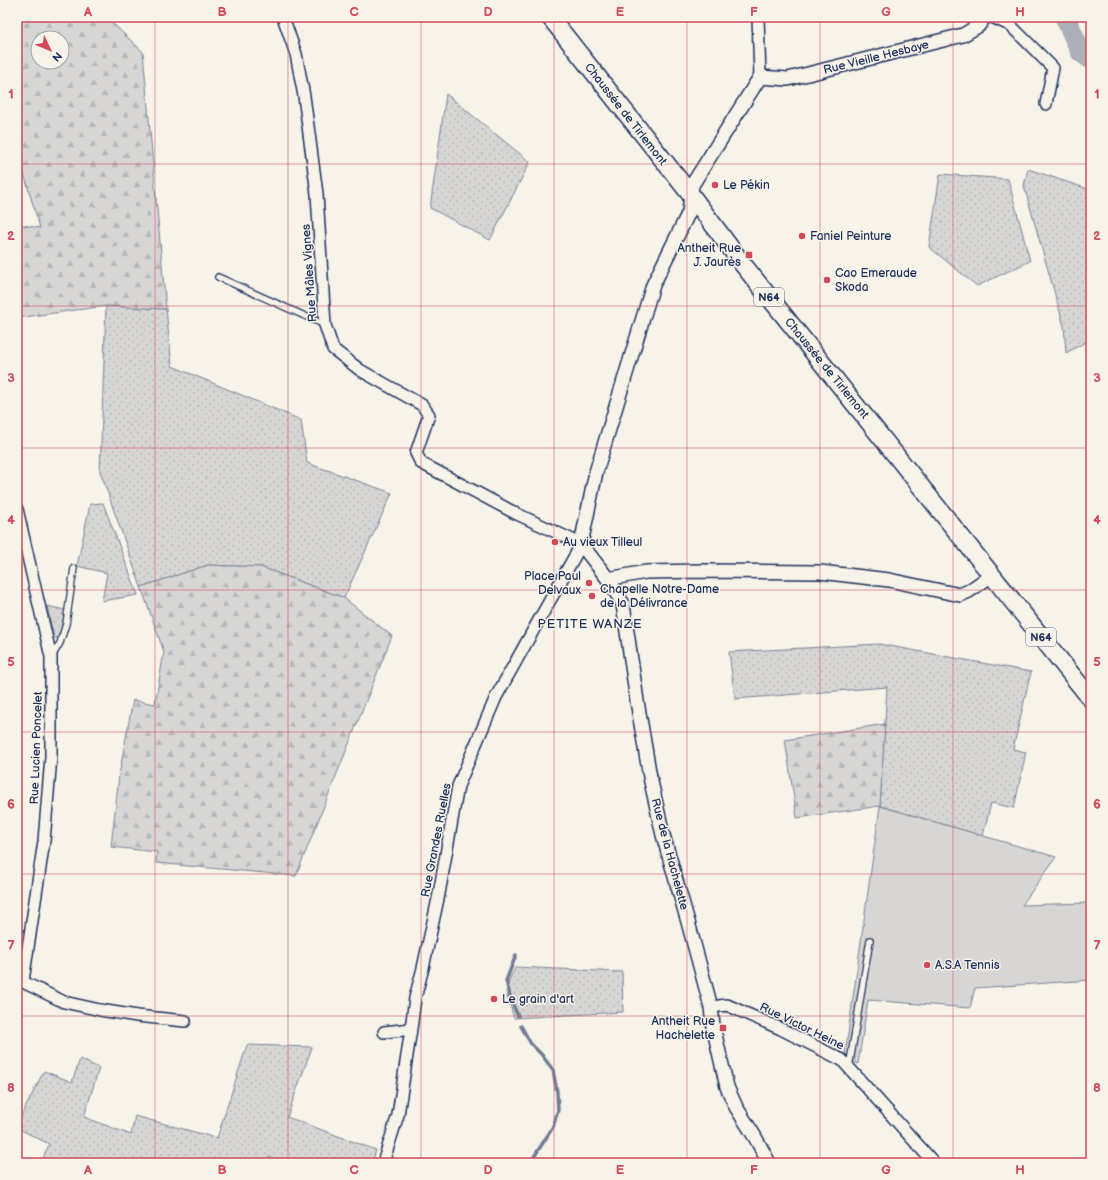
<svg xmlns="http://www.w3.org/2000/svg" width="1108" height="1180" font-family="'Balsamiq Sans',sans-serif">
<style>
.grass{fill:url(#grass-dots);stroke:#798299}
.forest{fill:url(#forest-firs);stroke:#798299;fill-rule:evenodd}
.pitch{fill:#d7d6d4;stroke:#798299}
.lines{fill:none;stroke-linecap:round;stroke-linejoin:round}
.stream{stroke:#727c95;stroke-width:3.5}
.river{stroke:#acb0b9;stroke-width:21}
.service-casing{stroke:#1b2f5e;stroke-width:8}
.minor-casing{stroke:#1b2f5e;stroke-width:14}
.tertiary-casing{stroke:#1b2f5e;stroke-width:16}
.primary-casing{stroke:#1b2f5e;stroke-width:20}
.service{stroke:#f7f3e8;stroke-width:5.5}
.minor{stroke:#f7f3e8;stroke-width:11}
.tertiary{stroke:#f7f3e8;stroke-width:13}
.primary{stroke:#f7f3e8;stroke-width:17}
.grid{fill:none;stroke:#d1495b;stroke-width:1;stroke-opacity:0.55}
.poi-dot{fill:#d1495b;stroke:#f7f3e8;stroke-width:1.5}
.labels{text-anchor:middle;stroke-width:3;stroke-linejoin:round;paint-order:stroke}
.shield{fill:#f7f3e8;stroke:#5d6a87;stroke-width:1}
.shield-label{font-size:11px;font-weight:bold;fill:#1b2f5e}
.street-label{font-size:12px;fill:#1b2f5e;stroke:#f7f3e8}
.poi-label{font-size:12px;fill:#1b2f5e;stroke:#f7f3e8;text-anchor:start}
.neighbourhood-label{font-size:13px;letter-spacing:1px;fill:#1b2f5e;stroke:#f7f3e8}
.neatline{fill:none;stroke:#d1495b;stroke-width:1.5}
.grid-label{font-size:13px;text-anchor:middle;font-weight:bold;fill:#d1495b}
</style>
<defs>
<pattern id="grass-dots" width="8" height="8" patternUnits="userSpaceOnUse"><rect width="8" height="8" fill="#d7d6d4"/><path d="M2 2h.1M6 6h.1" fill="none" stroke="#b8b8b8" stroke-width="1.8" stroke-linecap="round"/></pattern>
<pattern id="forest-firs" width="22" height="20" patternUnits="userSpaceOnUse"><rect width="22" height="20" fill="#d7d6d4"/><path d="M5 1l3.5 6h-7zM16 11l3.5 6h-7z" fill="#b8b8b8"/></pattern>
</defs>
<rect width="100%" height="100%" fill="#f7f3e8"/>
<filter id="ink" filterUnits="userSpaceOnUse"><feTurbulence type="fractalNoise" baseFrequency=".025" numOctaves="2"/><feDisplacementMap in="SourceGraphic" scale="8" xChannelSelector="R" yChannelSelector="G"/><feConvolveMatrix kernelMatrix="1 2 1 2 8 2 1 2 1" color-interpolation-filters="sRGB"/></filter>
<g filter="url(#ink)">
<path class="grass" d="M446 94 530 162 490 240 430 208Z
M1028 169 1091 190V339L1066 353 1064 326 1024 186Z
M940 174 1008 179 1030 261 977 286 929 247Z
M106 306 166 309 172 366 301 420 307 463 392 493 344 598 261 567 208 565 141 587 100 471Z
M103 503 138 595 102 601 107 573 77 566 90 504Z
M47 606 65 610 60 635 57 638H54Z
M879 644 1031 672 1013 749 1026 752 1014 808 991 803 983 836 880 806 887 687 735 699 729 652Z
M516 967 622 972 623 1012 514 1018 506 992 509 980Z
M247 1045 312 1047 287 1117 376 1150 372 1163H285L269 1157 266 1163H41L49 1144 17 1128V1124L44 1071 72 1082 80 1059 99 1068 84 1117 131 1135 135 1116 217 1138Z"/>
<path class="forest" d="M17 17H106L143 52 166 309 106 306 17 318V224L40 228 17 151ZM38 38H62V62H38Z
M208 565 261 567 344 598 392 636 296 876 156 863 157 852 111 847 119 775 133 700 155 704 164 652 141 587Z
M885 724 880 806 797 818 785 740Z"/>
<path class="pitch" d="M880 806 1056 857 1022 905 1088 903 1091 938V980L975 988 970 1008 868 1000 858 1064 845 1055Z"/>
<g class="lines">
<path class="stream" d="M516 955 506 981 512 1003 518 1016
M521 1026 531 1044 541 1054 553 1070 557 1092 558 1110 553 1127 530 1163"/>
<path class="river" d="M1065 17 1081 52 1091 59"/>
<defs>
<path id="service" d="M218 277 325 325
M52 657 60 643 66 624 74 568
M849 1068 870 940"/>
<path id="minor" d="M283 17 296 54 304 96 317 194 325 325 333 349 360 370 422 405 429 415 416 453 421 463 515 513 581 544 577 552 496 697 458 786 439 894 423 968 415 998 411 1029 398 1115 383 1163
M758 17 760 77
M992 17 1010 25 1053 68 1046 104
M17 509 51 657V757L44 841 23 981
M17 979 64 1002 100 1010 137 1016 185 1021
M711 1007 727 1005 781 1029 842 1060 934 1163
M384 1032 411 1029"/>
<path id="tertiary" d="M608 579 646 572 702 571 820 572 889 580 960 595 969 591 992 575
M769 1163 755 1137 736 1107 727 1087 713 1026 711 1007 688 922 663 835 650 777 637 701 623 604 608 579 581 544 596 472 653 285 689 212 692 185 760 77 788 79 963 35 978 26 985 17"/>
<path id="primary" d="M550 17 691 195 741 262 1091 699"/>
</defs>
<use href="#service" class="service-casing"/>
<use href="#minor" class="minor-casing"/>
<use href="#tertiary" class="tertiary-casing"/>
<use href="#primary" class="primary-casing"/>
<use href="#service" class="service"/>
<use href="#minor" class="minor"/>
<use href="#tertiary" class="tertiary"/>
<use href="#primary" class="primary"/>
</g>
</g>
<path class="grid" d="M155 17V1163M288 17V1163M421 17V1163M554 17V1163M687 17V1163M820 17V1163M953 17V1163M17 164H1091M17 306H1091M17 448H1091M17 590H1091M17 732H1091M17 874H1091M17 1016H1091"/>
<g class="poi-dot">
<circle cx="715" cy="185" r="4"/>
<circle cx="802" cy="236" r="4"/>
<rect x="745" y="251" width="8" height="8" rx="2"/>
<circle cx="827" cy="280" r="4"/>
<circle cx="555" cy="542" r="4"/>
<circle cx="589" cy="583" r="4"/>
<circle cx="592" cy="596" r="4"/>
<circle cx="927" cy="965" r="4"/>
<circle cx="494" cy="999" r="4"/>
<rect x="719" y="1024" width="8" height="8" rx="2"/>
</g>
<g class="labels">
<g class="shield">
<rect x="754" y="288" width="30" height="18" rx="3"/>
<rect x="1026" y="628" width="30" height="18" rx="3"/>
</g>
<g class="shield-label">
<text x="769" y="301">N64</text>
<text x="1041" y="641">N64</text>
</g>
<g class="street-label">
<text transform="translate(876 57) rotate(-14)" y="4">Rue Vieille Hesbaye</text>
<text transform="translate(626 114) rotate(52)" y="4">Chaussée de Tirlemont</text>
<text transform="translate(309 273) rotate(-94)" y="4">Rue Mâles Vignes</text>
<text transform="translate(827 368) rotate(51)" y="4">Chaussée de Tirlemont</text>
<text transform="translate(36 748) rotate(-88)" y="4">Rue Lucien Poncelet</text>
<text transform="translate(436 840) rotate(-79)" y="4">Rue Grandes Ruelles</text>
<text transform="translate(670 854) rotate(75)" y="4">Rue de la Hachelette</text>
<text transform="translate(802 1026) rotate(26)" y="4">Rue Victor Heine</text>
</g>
<g class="poi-label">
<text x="723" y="189">Le Pékin</text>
<text x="810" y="240">Faniel Peinture</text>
<text x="741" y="252" text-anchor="end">Antheit Rue<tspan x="741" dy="14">J. Jaurès</tspan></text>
<text x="835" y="277">Cao Emeraude<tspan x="835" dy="14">Skoda</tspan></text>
<text x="563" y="546">Au vieux Tilleul</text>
<text x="581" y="580" text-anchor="end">Place Paul<tspan x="581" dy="14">Delvaux</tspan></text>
<text x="600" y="593">Chapelle Notre-Dame<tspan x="600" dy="14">de la Délivrance</tspan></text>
<text x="935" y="969">A.S.A Tennis</text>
<text x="502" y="1003">Le grain d'art</text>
<text x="715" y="1025" text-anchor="end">Antheit Rue<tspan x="715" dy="14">Hachelette</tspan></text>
</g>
<g class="neighbourhood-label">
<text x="590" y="628">PETITE WANZE</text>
</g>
</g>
<rect width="1108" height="1180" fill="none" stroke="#f7f3e8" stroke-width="44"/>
<g transform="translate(50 50) rotate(134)"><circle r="19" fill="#f7f3e8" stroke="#9fa5b1"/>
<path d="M0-3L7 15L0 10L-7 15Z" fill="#d1495b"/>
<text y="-6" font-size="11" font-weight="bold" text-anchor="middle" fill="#1b2f5e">N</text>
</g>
<rect x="22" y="22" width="1064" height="1136" class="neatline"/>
<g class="grid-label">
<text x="88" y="16">A</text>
<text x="222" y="16">B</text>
<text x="354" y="16">C</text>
<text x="488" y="16">D</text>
<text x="620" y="16">E</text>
<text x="754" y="16">F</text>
<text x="886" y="16">G</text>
<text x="1020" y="16">H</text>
<text x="11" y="98">1</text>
<text x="1097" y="98">1</text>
<text x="11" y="240">2</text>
<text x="1097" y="240">2</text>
<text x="11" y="382">3</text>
<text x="1097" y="382">3</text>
<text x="11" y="524">4</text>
<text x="1097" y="524">4</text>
<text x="11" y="666">5</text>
<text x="1097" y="666">5</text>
<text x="11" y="808">6</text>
<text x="1097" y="808">6</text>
<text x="11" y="950">7</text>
<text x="1097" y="950">7</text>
<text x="11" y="1092">8</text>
<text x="1097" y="1092">8</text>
<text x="88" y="1174">A</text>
<text x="222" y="1174">B</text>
<text x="354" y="1174">C</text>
<text x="488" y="1174">D</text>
<text x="620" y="1174">E</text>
<text x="754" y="1174">F</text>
<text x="886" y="1174">G</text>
<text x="1020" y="1174">H</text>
</g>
</svg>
